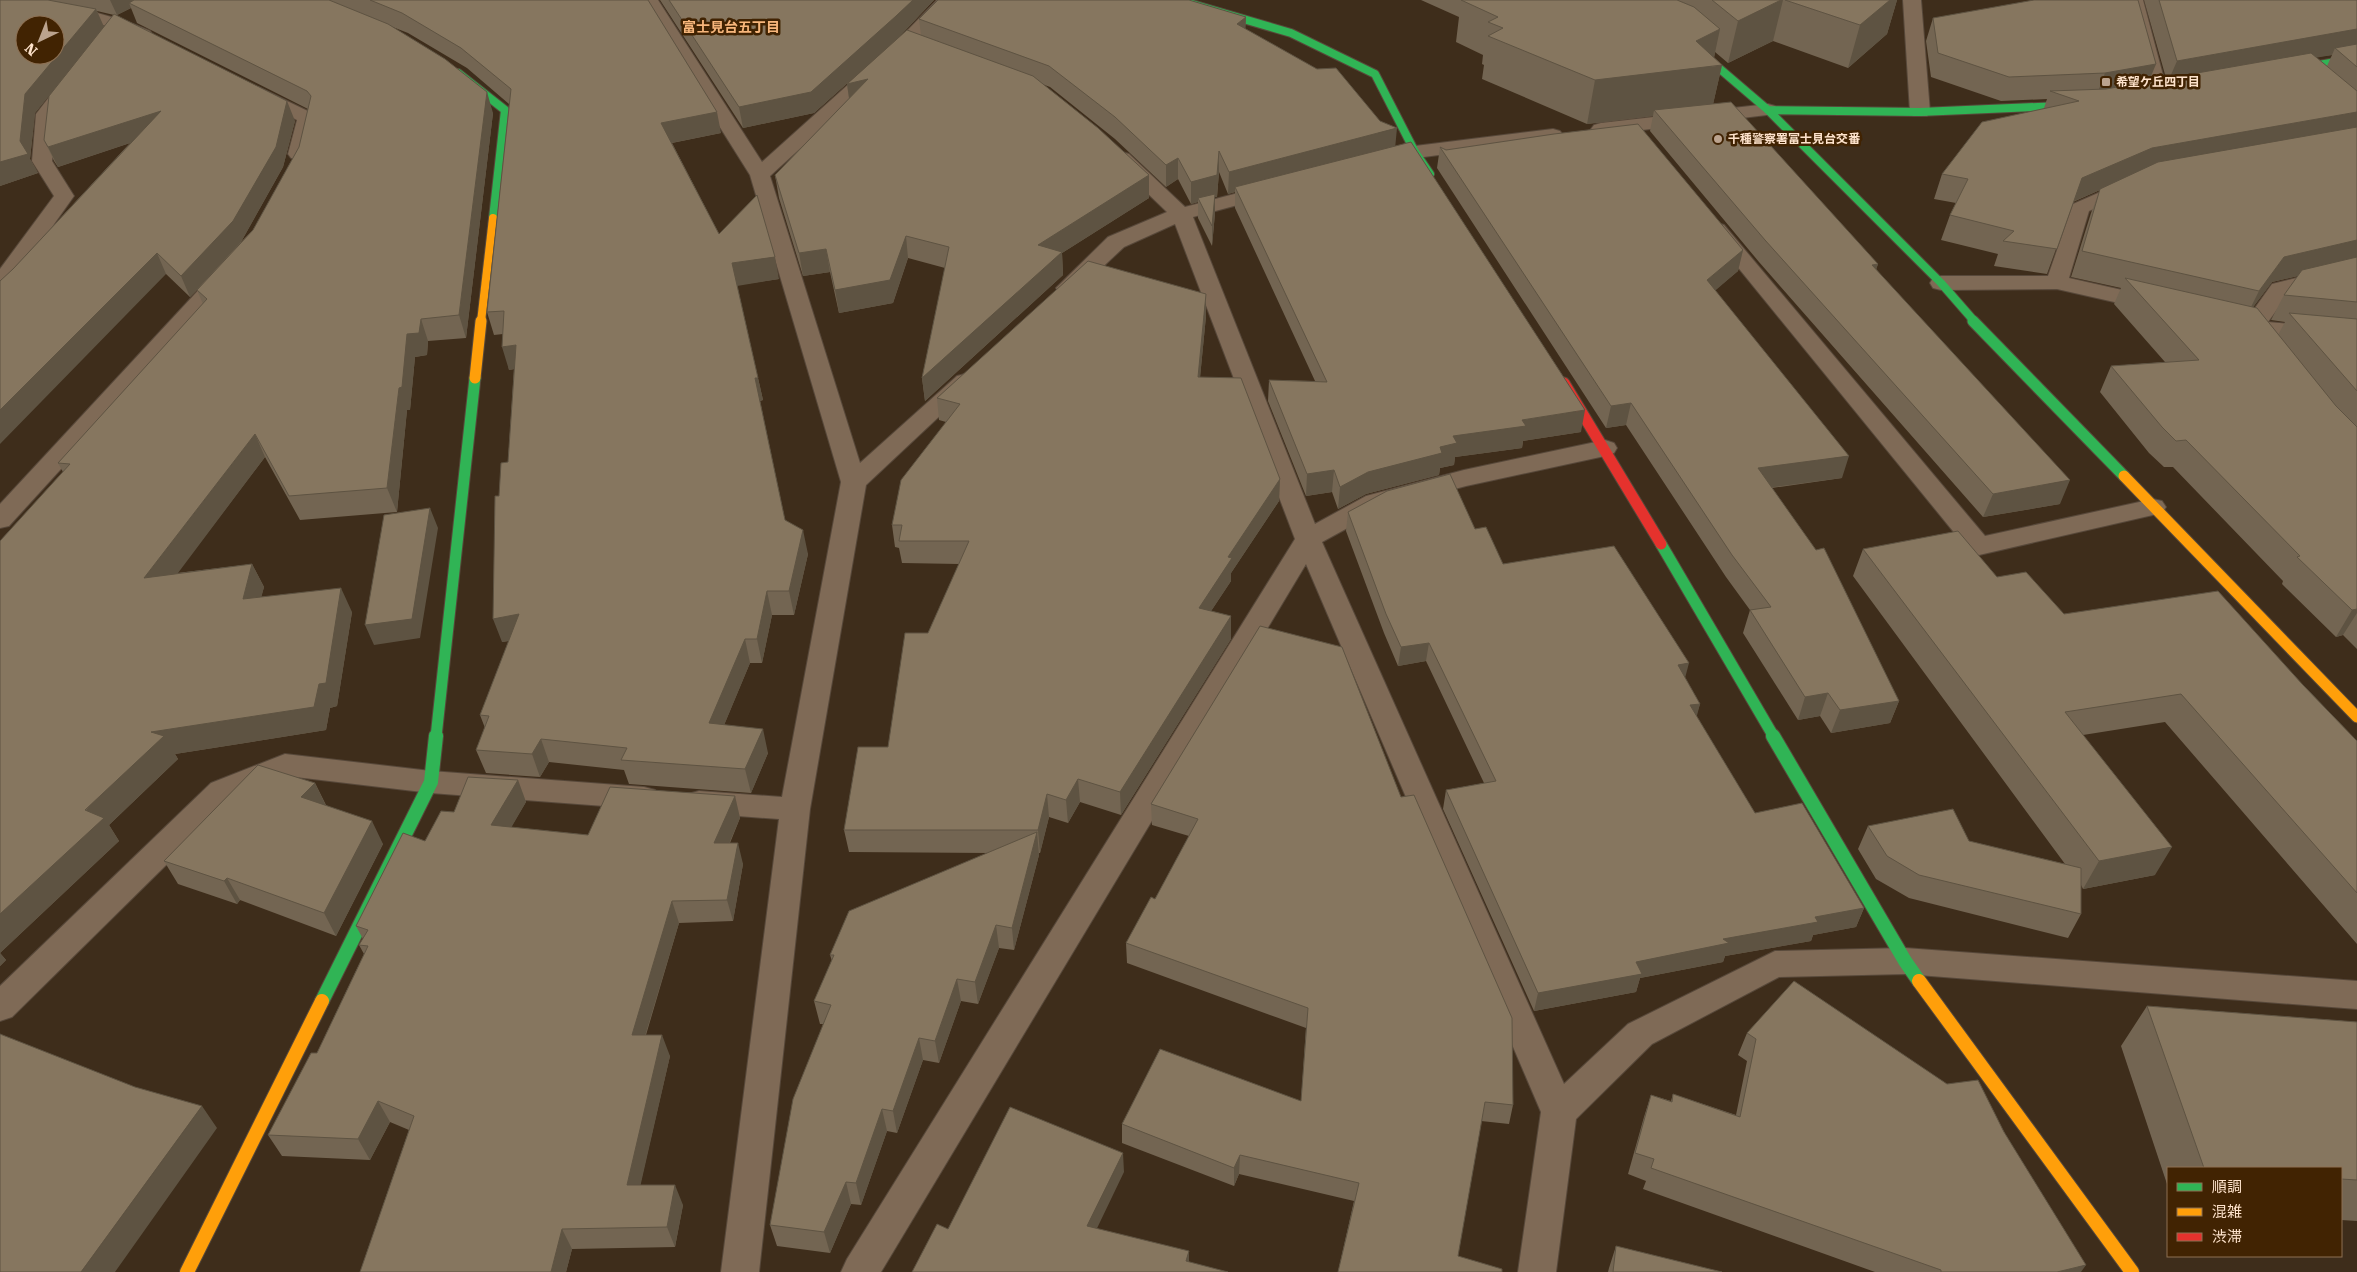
<svg xmlns="http://www.w3.org/2000/svg" width="2357" height="1272" font-family="'Roboto Serif','Noto Sans JP',serif">
<style>
.lines{fill:none;stroke-linecap:round;stroke-linejoin:round}
.street-casing{stroke:#57483a;stroke-width:2}
.fast-far2-casing{stroke:#57483a;stroke-width:10}
.fast-far1-casing{stroke:#57483a;stroke-width:13}
.fast-casing{stroke:#57483a;stroke-width:16}
.slow-far2-casing{stroke:#57483a;stroke-width:10}
.slow-far1-casing{stroke:#57483a;stroke-width:13}
.slow-casing{stroke:#57483a;stroke-width:16}
.jam-casing{stroke:#57483a;stroke-width:13}
.street{fill:#7f6a56;fill-rule:evenodd}
.fast-far2{stroke:#30b455;stroke-width:8}
.fast-far1{stroke:#30b455;stroke-width:11}
.fast{stroke:#30b455;stroke-width:14}
.slow-far2{stroke:#ff9f0a;stroke-width:8}
.slow-far1{stroke:#ff9f0a;stroke-width:11}
.slow{stroke:#ff9f0a;stroke-width:14}
.jam{stroke:#e5322d;stroke-width:11}
.wall{fill:#736552;fill-rule:evenodd}
.shaded-wall{fill:#5e5342}
.building{fill:#86765f;stroke:#5e5342;fill-rule:evenodd}
.poi-dot{fill:#bba38e;stroke:#412302;stroke-width:2}
.labels{text-anchor:middle;stroke-width:5;stroke-linejoin:round;paint-order:stroke}
.far-poi-label{font-size:12px;font-weight:bold;fill:#fee3cc;stroke:#412302;text-anchor:start}
.far-neighbourhood-label{font-size:14px;font-weight:bold;fill:#f7b67b;stroke:#412302}
</style>
<rect width="100%" height="100%" fill="#3e2d1b"/>
<g class="lines">
<defs>
<path id="street" d="M0 0C46 0 109 12 150 31L153 35 150 39H138L114 27 0 6Z
M640 0H658L762 162 900 38 937 0H956L912 46 770 176 860 463 957 376 965 374 973 376 977 381 866 485 810 809 759 1272H721L779 819 699 813 688 810 684 802 688 794 699 791 782 797 841 482 750 175Z
M1903 0H1921L1930 112 1927 116H1913L1910 112Z
M2125 0H2143L2168 94 2166 98H2152L2150 94Z
M70 77 77 79 79 83 56 114 52 161 74 196 8 289 0 291V269L54 196 32 161 36 114 63 79Z
M258 87 314 114 317 118 305 158H291L288 154 297 120 251 97 249 93 251 89Z
M1768 104 1775 106 1778 110 1775 114 1601 135 1594 133 1591 129 1594 125 1601 123Z
M1553 129 1560 131 1563 135 1560 139 1416 158 1388 165 1381 163 1378 159 1381 155 1415 146Z
M1122 152 1129 154 1185 207 1272 184 1279 186 1282 190 1279 194 1193 217 1315 524 1366 496 1464 470 1605 440 1614 443 1617 448 1614 453 1605 456 1466 486 1384 508 1322 542 1564 1084 1628 1024 1775 951 1905 948 2357 981V1009L1905 974 1779 977 1652 1044 1576 1119 1556 1272H1518L1541 1112 1306 564 881 1272H841L847 1259 1295 539 1175 224 1124 247 1075 293 1067 295 1059 293 1056 288 1108 237 1167 212 1115 162 1112 158 1115 154Z
M2130 179 2137 181 2140 185 2137 189 2089 211 2069 278 2162 299 2165 304 2162 309 2154 311 2057 289 1941 290 1933 288 1930 283 1933 278 1941 276H2048L2073 204Z
M1717 223 1724 225 1985 536 2153 499 2162 501 2166 507 2162 513 2153 515 1979 555 1970 552 1710 233 1706 229 1710 225Z
M2357 263V277L2288 294 2268 322 2357 330V344L2271 336 2273 339 2270 344C2257 347 2253 343 2245 332L2229 329 2226 324 2229 319 2237 317 2247 319 2272 284Z
M227 266 235 268 238 273 235 278 9 526 0 528V504L219 268Z
M285 754 431 771 644 787 655 790 659 798 655 806 644 809 431 793 287 776 233 799 12 1017 0 1021V986L211 783Z"/>
<path id="fast-far2" d="M1178 0 1291 33 1375 74 1415 152 1430 174
M1692 45 1768 110 1941 283 1975 322
M2287 71 2357 58
M458 73 505 110 493 218
M1768 110 1920 112 2082 105"/>
<path id="fast-far1" d="M1973 321 2124 476
M1661 544 1774 737
M436 737 475 378"/>
<path id="fast" d="M1773 736 1905 961 1919 981
M322 1001 431 782 436 736"/>
<path id="slow-far2" d="M481 322 493 218"/>
<path id="slow-far1" d="M475 378 481 321
M2124 476 2357 717"/>
<path id="slow" d="M1919 981 2132 1272
M187 1272 322 1001"/>
<path id="jam" d="M1564 383 1661 544"/>
</defs>
<use href="#street" class="street-casing"/>
<use href="#fast-far2" class="fast-far2-casing"/>
<use href="#fast-far1" class="fast-far1-casing"/>
<use href="#fast" class="fast-casing"/>
<use href="#slow-far2" class="slow-far2-casing"/>
<use href="#slow-far1" class="slow-far1-casing"/>
<use href="#slow" class="slow-casing"/>
<use href="#jam" class="jam-casing"/>
<use href="#street" class="street"/>
<use href="#fast-far2" class="fast-far2"/>
<use href="#fast-far1" class="fast-far1"/>
<use href="#fast" class="fast"/>
<use href="#slow-far2" class="slow-far2"/>
<use href="#slow-far1" class="slow-far1"/>
<use href="#slow" class="slow"/>
<use href="#jam" class="jam"/>
</g>
<path class="wall" d="M0 0H648L721 133 672 143 719 234 779 279 737 285 758 378 763 400 760 401 785 520 808 554 794 615H772L762 663H750L724 725 768 753 751 793 629 784 624 770 549 762 540 777 486 773 476 750 485 728 480 715 509 641 502 642 499 496 508 462 514 369 509 370 503 334 494 335 487 312 509 104 467 68 408 33 390 26 493 113 466 338 428 341 427 355 415 357 410 410H407L397 512 300 520 265 457 177 573 252 564 264 587 261 597 352 612 337 706 330 708 326 730 175 754 178 759 109 825 119 841 0 953 6 960 0 966V541L63 472 58 463 203 304 197 290 190 297 166 274 13 269 130 143 58 167 54 161 44 140 114 15 97 11 104 27 35 113 30 159 38 173 0 186ZM131 8 137 23 308 109 299 147 253 230 241 242 283 167 295 121 115 15H117Z
M660 0H934L899 37 814 113 743 128Z
M1421 0H1897L1887 34 1848 68 1773 41 1728 63 1715 52 1714 58 1722 65 1713 104 1878 264 1876 269 2060 504 1983 517 1759 262 1650 131 1653 116 1587 124 1482 79 1484 65 1482 64 1483 55 1456 42 1459 17Z
M2144 0H2357V649L2343 635 2336 637 2282 584 2283 581 2173 467H2164L2149 453 2100 392 2111 366 2165 362 2114 304 2121 288 2071 277 2091 213 2100 190 2073 202 2047 274 1994 266 1998 254 1941 240 1950 215 1956 203 1934 199 1942 174 2044 108 2047 99 2001 101 1931 77 1926 41 1933 18 2156 64 2149 81 2166 78ZM2332 55 2327 66 2316 57ZM2298 276 2284 295 2271 320 2285 322 2278 335 2253 307 2272 282Z
M1246 17 1245 29 1395 146 1581 432 1523 441 1522 448 1455 457 1454 465 1440 468 1439 475 1366 494 1338 509 1332 492 1306 496 1268 401 1269 380 1315 381 1235 208V192L1228 194 1219 172 1217 197H1215V213L1212 246 1198 218V202L1191 204 1178 179 1166 187 1115 139 1050 87 1042 84 1149 175V198L1062 253 1063 275 925 401 922 378 945 268 908 258 893 303 839 313 830 272 803 276 779 198 775 175 849 98 847 84 921 35 919 19Z
M1440 147 1743 250 1738 271 1715 290 1842 478 1772 488 1899 701 1890 723 1831 733 1820 716 1798 720 1743 633 1750 610 1726 577 1626 425 1606 428 1437 168Z
M1206 316 1200 377 1280 479 1279 501 1231 573V581L1211 611 1231 616V639L1121 815 1080 802 1068 823 1049 817 1040 853H1039V855L1014 950 999 948 978 1004 961 1001 939 1063 923 1060 897 1133 887 1131 861 1205 851 1204 830 1253 777 1246 770 1225 823 1024H820L814 1001 832 961 830 955 989 853 849 852 844 830 888 747 928 633 959 564 902 563 899 548 895 547 892 525 946 422 939 420 937 398Z
M1348 512 1475 529 1503 564 1685 678 1700 704 1696 716 1755 813 1864 908 1856 927 1813 935 1811 941 1725 956 1723 962 1640 978 1636 992 1534 1011 1443 809 1446 790 1484 783 1426 661 1398 666 1384 633 1346 531Z
M1863 549 1997 577 2064 614 2303 685 2357 741V944L2165 722 2083 735 2155 875 2083 889 2081 885V914L2068 938 1909 898 1876 879 1858 849 1868 826 1969 841 2065 864 1853 576Z
M1260 626 1513 1105 1509 1124 1481 1121 1338 1272 1354 1201 1239 1174 1234 1186 1122 1143V1124L1301 1101 1306 1028 1127 963 1126 943 1155 899 1189 836 1152 825 1151 804Z
M518 780 526 802 511 827 588 835 735 796 740 818 730 843 743 864 733 921 679 923 646 1035 670 1056 640 1185 683 1205 675 1247 572 1249 566 1272H360L409 1130 390 1122 370 1160 282 1156 268 1135 317 1053 364 954 359 945 363 939 356 926 454 812Z
M315 783 326 805 383 844 336 936 240 900 237 904 178 884 164 861Z
M2147 1006 2357 1022V1221L2341 1220V1168H2168V1187L2121 1046Z
M1747 1033 2004 1132 2081 1272H1875L1643 1189 1646 1181 1628 1174 1644 1117 1651 1095 1671 1101 1673 1094 1736 1115 1747 1061 1738 1055Z
M1616 1246 1722 1272H1608L1609 1268Z"/>
<path class="shaded-wall" d="M110 0H145L129 3 131 8 117 15Z
M913 0H934L899 37 814 113 743 128 739 107Z
M1781 0H1783L1773 41 1728 63 1738 21Z
M1890 0H1897L1887 34 1848 68 1860 25Z
M96 9 104 27 35 113 30 159 38 173 0 186V162L20 141 25 94Z
M1246 17 1245 38 1237 24Z
M1720 29 1712 67 1722 65 1712 109 1654 110 1653 116 1587 124 1595 80 1696 41Z
M2357 29V49L2335 48 2332 55 2167 84 2177 61Z
M2156 64 2146 88 2096 97 2105 73Z
M868 79 850 105 847 84Z
M487 92 493 113 466 338 459 315Z
M287 101 295 121 283 167 241 242 190 297 181 276Z
M161 111 169 130 58 167 48 147Z
M717 112 721 133 666 144 661 123Z
M2357 112V134L2142 172 2072 202 2082 178 2152 148Z
M1397 128 1395 149 1235 187V192L1228 194 1229 172Z
M1219 151V172L1217 197H1215V213L1212 246V226L1198 198V202L1191 204V182Z
M1178 158V179L1166 187V165Z
M1149 175V198L1062 253 1063 275 925 401 922 378 1038 245Z
M906 236 908 258 893 303 839 313 835 290Z
M2357 240V262L2272 282 2246 317 2259 291 2284 257Z
M826 249 830 272 803 276 799 253Z
M1743 250 1738 271 1702 302 1707 280Z
M157 253 166 274 0 444V410Z
M775 257 779 279 737 286 732 263Z
M1878 264 1871 286 1872 265Z
M1206 294V316L1198 399V377Z
M421 319 428 341 427 355 415 357 410 410H407L397 512 387 488 399 388 407 334Z
M516 345 522 368 509 370 502 347Z
M755 378H758L763 400 759 401Z
M1631 403 1626 425 1606 428 1611 406Z
M1585 410 1581 432 1523 441 1522 448 1455 457 1454 465 1440 468 1439 475 1366 494 1338 509 1340 487 1368 472 1440 447 1453 436 1522 420Z
M255 434 265 457 157 601 144 578Z
M1849 456 1842 478 1752 490 1758 468Z
M1334 470 1332 492 1306 496 1307 474Z
M1280 479 1279 501 1231 573V581L1198 631 1199 608 1228 557Z
M2070 480 2060 504 1983 517 1993 494Z
M430 508 438 528 420 638 374 645 365 625Z
M803 530 808 554 794 615 789 591Z
M252 564 264 587 255 622 243 599Z
M341 588 352 612 337 706 330 708 326 730 175 754 178 759 109 825 119 841 0 953 6 960 0 966V914L151 732Z
M767 591 772 615 762 663 757 639Z
M2357 609V613L2343 635 2336 637 2352 610Z
M519 614 527 637 502 642 493 619Z
M1231 616V639L1121 815 1120 792Z
M745 639 750 663 715 747 709 723Z
M1429 643 1426 661 1398 666 1401 647Z
M1689 663 1684 682 1678 665Z
M1828 693 1820 716 1798 720 1805 697Z
M1899 701 1890 723 1831 733 1840 710Z
M1700 704 1695 723 1690 705Z
M763 729 768 753 751 793 745 769Z
M541 739 549 762 540 777 532 754Z
M1078 779 1080 802 1068 823 1066 800Z
M518 780 526 802 500 847 491 825Z
M315 783 326 806 301 797Z
M1047 794 1049 817 1040 853 1038 830Z
M735 796 740 818 720 865 714 843Z
M372 821 383 844 336 936 324 913Z
M1037 832 1039 855 1014 950 1012 928Z
M738 843 743 864 733 921 727 900Z
M2172 847 2155 875 2083 889 2099 861Z
M227 878 240 900 237 904 224 881Z
M672 901 679 923 639 1056 632 1035Z
M1864 908 1856 927 1813 935 1811 941 1725 956 1723 962 1640 978 1636 992 1534 1011 1538 993 1636 962 1723 939 1815 917Z
M996 925 999 948 978 1004 975 982Z
M957 979 961 1001 939 1063 935 1041Z
M662 1035 670 1056 636 1205 627 1185Z
M919 1038 923 1060 897 1133 893 1111Z
M378 1101 390 1122 370 1160 358 1139Z
M202 1106 217 1128 115 1272H81Z
M882 1109 887 1131 861 1205 856 1183Z
M1123 1153 1124 1172 1089 1245 1087 1226Z
M1240 1155 1239 1174 1234 1186V1168Z
M846 1182 851 1204 830 1253 824 1232Z
M675 1185 683 1205 675 1247 667 1227Z
M562 1229 572 1249 566 1272H551Z
M1189 1251V1270L1186 1261Z
M2086 1265 2081 1272H2057Z"/>
<path class="building" d="M0 0H48L96 9 25 94 20 141 28 154 0 162ZM25 25H55V55H25Z
M134 0H329L388 24 445 59 487 92 459 315 421 319 419 333 407 334 402 387 399 388 387 488 289 496 255 434 144 578 252 564 243 599 341 588 326 683 319 684 314 707 151 732 164 736 85 810 104 818 0 914V541L70 464 58 463 207 299 197 290 253 230 299 147 311 96 307 91 129 3Z
M370 0H648L717 112 661 123 719 234 757 195 775 257 732 263 758 378H755L785 520 803 530 789 591H767L757 639H745L709 723 763 729 745 769 621 760 627 748 541 739 532 754 476 750 489 716 480 715 519 614 493 619 495 496H499L501 463 508 462 516 345 502 347 504 311 487 312 511 89 461 48 402 13Z
M669 0H913L896 16 811 92 739 107Z
M938 0H1189L1246 17 1237 24 1317 69 1336 68 1380 121 1397 128 1229 172 1219 151 1217 175 1191 182 1178 158 1166 165 1115 117 1049 66 919 19Z
M1461 0H1677L1694 7 1720 29 1696 41 1722 65 1595 80 1488 36 1503 28 1488 22 1498 17Z
M1712 0H1781L1738 21Z
M1785 0H1890L1860 25Z
M2034 0H2138L2156 64 2105 73 2009 77 1938 53 1933 18Z
M2159 0H2357V29L2177 61Z
M114 14 287 101 276 147 233 221 181 276 157 253 0 410V281L13 269 161 111 48 147 44 140 49 96Z
M907 30 1033 76 1098 128 1149 175 1038 245 1062 252 922 378 949 247 906 236 890 280 835 290 826 249 799 253 775 175 868 79 847 84Z
M2357 44V67L2335 48Z
M2311 53 2357 91V112L2152 148 2082 178 2057 249 2003 241 2014 231 1950 215 1968 179 1942 174 1982 122 2079 101 2050 91 2106 89Z
M1731 102 1878 264 1872 265 2070 480 1993 494 1765 240 1654 110Z
M1638 124 1743 250 1707 280 1849 456 1758 468 1816 550 1824 548 1899 701 1840 710 1828 693 1805 697 1750 610 1771 607 1732 555 1631 403 1611 406 1440 147 1446 150 1554 134Z
M2357 127V240L2284 257 2259 291 2082 251 2100 189 2158 162Z
M1411 142 1585 410 1522 420 1526 426 1453 436 1457 443 1440 447 1442 453 1368 472 1340 487 1334 470 1307 474 1269 380 1327 382 1235 187Z
M1215 194 1212 226 1198 198Z
M2357 257V302L2284 295 2302 270Z
M1088 261 1206 294 1198 377 1241 378 1280 479 1228 557 1232 558 1199 608 1231 616 1120 792 1078 779 1066 800 1047 794 1038 830H844L858 747H888L905 633H928L969 541H899L902 525H892L901 480 960 404 937 398Z
M2125 278 2257 308 2336 406 2357 427V609L2352 610 2297 557 2300 556 2186 440 2176 441 2162 427 2111 366 2199 360Z
M2289 313 2357 319V391Z
M1450 474 1475 529 1486 527 1503 564 1614 546 1689 663 1678 665 1700 704 1690 705 1755 813 1802 803 1864 908 1815 917 1818 922 1723 939 1729 943 1636 962 1642 974 1538 993 1446 790 1496 781 1429 643 1401 647 1386 614 1348 512 1387 491Z
M430 508 412 619 365 625 384 515Z
M1958 531 1997 577 2026 572 2064 614 2218 591 2303 685 2357 741V893L2181 694 2065 712 2172 847 2099 861 1863 549Z
M1260 626 1342 647 1401 797 1414 795 1512 1018 1513 1105 1485 1102 1458 1256 1502 1269V1272H1338L1359 1183 1240 1155 1234 1168 1122 1124 1160 1049 1301 1101 1308 1008 1126 943 1151 897 1155 899 1198 819 1151 804Z
M258 765 315 783 301 797 372 821 324 913 227 878 224 881 164 861Z
M468 777 518 780 491 825 588 835 610 787 735 796 714 843H738L727 900 672 901 632 1035H662L627 1185H675L667 1227 562 1229 551 1272H360L414 1116 378 1101 358 1139 268 1135 311 1053H317L368 946 359 945 368 930 356 926 403 833 425 841 441 811 454 812Z
M1953 809 1969 841 2081 868V914L1919 875 1887 856 1868 826Z
M1037 832 1012 928 996 925 975 982 957 979 935 1041 919 1038 893 1111 882 1109 856 1183 846 1182 824 1232 770 1225 793 1099 831 1005 814 1001 834 955H830L849 911Z
M1794 981 1947 1084 1978 1080 2004 1132 2086 1265 2057 1272H1941V1270L1651 1168 1654 1159 1635 1153 1651 1095 1672 1102 1673 1094 1740 1117 1756 1039 1747 1033Z
M2147 1006 2357 1022V1180L2341 1179V1168H2204Z
M0 1034 135 1087 202 1106 81 1272H0Z
M1010 1107 1123 1153 1087 1226 1189 1251 1186 1261 1228 1272H912L937 1224 948 1229Z
M1616 1246 1722 1272H1613Z"/>
<g class="poi-dot">
<rect x="2101" y="77" width="10" height="10" rx="2.5"/>
<circle cx="1718" cy="139" r="5"/>
</g>
<g class="labels">
<g class="far-poi-label">
<text x="2116" y="86">希望ケ丘四丁目</text>
<text x="1728" y="143">千種警察署富士見台交番</text>
</g>
<g class="far-neighbourhood-label">
<text x="731" y="32">富士見台五丁目</text>
</g>
</g>
<rect x="2167" y="1167" width="175" height="90" fill="#412302" stroke="#8d7053"/>
<rect x="2177" y="1183" width="25" height="8" fill="#30b455" stroke="#8d7053"/>
<text x="2212" y="1192" font-size="15" fill="#fee3cc">順調</text>
<rect x="2177" y="1208" width="25" height="8" fill="#ff9f0a" stroke="#8d7053"/>
<text x="2212" y="1217" font-size="15" fill="#fee3cc">混雑</text>
<rect x="2177" y="1233" width="25" height="8" fill="#e5322d" stroke="#8d7053"/>
<text x="2212" y="1242" font-size="15" fill="#fee3cc">渋滞</text>
<g transform="translate(40 40) rotate(223)"><circle r="24" fill="#412302" stroke="#8d7053"/>
<path d="M0-4L9 19L0 12L-9 19Z" fill="#bba38e"/>
<text y="-8" font-size="14" font-weight="bold" text-anchor="middle" fill="#fee3cc">N</text>
</g>
</svg>
